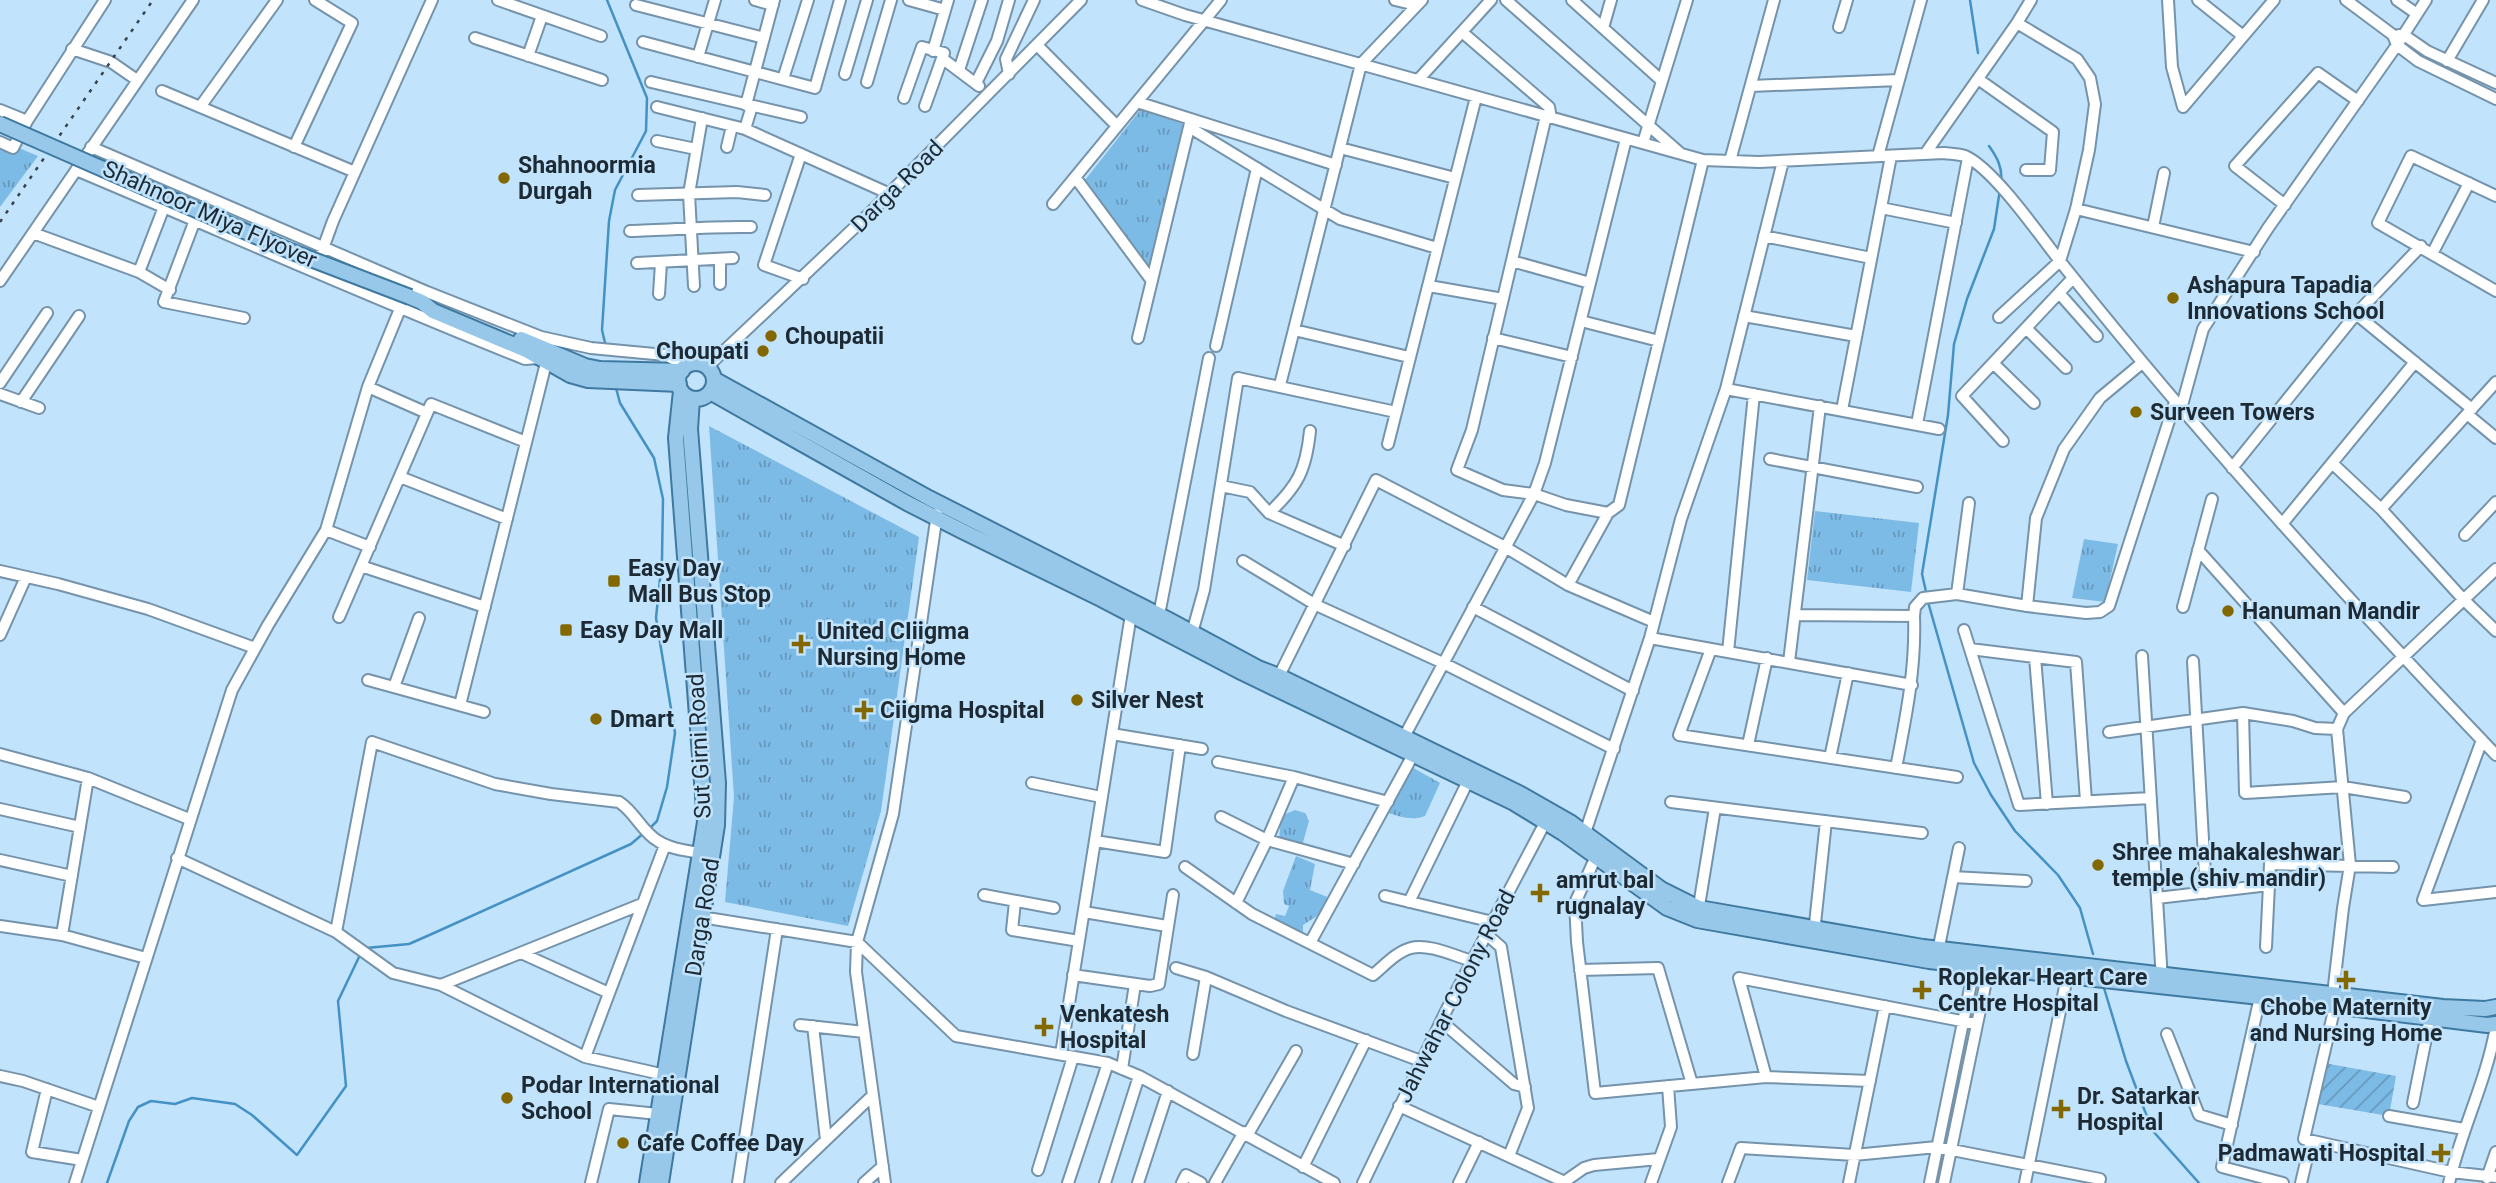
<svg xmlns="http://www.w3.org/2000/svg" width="2496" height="1183" font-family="Roboto,sans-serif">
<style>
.park{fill:url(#park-tufts)}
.garden{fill:url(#garden-furrows)}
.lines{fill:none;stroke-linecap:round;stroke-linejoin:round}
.stream{stroke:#4491c5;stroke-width:2.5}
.minor-casing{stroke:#7593aa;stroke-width:14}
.major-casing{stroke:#3f79a0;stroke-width:18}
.minor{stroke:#fff;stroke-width:10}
.major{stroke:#97c8e9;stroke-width:14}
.rail{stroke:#354550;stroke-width:2.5;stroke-dasharray:3.5 7;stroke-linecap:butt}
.major-bridge-casing{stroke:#3f79a0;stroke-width:18;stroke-linecap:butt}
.major-bridge{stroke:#97c8e9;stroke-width:14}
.poi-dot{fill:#836801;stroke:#c2e3fc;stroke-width:2.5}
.labels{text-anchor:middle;stroke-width:5;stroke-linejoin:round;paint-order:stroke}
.poi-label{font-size:23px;font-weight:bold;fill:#1d2a33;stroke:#c2e3fc;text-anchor:start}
.street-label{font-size:23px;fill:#1d2a33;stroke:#c2e3fc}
</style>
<defs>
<pattern id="park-tufts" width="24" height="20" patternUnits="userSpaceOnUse" patternTransform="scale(1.75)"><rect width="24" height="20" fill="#7dbbe7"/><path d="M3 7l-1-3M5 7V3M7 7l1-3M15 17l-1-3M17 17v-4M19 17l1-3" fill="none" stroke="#6698bc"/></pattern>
<pattern id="garden-furrows" width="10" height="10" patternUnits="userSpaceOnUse" patternTransform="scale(1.75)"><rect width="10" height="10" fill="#7dbbe7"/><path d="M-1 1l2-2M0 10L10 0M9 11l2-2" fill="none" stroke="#6698bc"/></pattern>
</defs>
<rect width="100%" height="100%" fill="#c2e3fc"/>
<path class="park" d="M1141 109 1183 124 1150 268 1085 180Z
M0 140 38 156 0 207Z
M709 426 919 537 881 811 848 926 725 902 734 797Z
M1815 511 1919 523 1911 592 1807 580Z
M2084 539 2118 544 2105 602 2072 598Z
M1410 766 1440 783 1425 816C1412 821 1401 817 1389 813L1409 774Z
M1295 810 1305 813 1309 821 1302 846 1279 841 1281 816Z
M1296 856 1315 864 1310 890 1330 898 1325 911 1303 925V932L1284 927 1274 922 1276 914 1285 916 1289 906 1284 904 1283 891Z"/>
<path class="garden" d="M2324 1063 2396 1076 2389 1116 2312 1103Z"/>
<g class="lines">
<path class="stream" d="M1970 0 1978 53
M1989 146C1997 157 2003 168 2001 183
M606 347 602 330 609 221 615 190 646 131 647 98 607 0
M616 388 620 403 654 458 663 499 662 559 656 618 675 733 667 787 657 821 650 828
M1927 596 1922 574 1948 415 1954 344 1967 299 1994 229 2000 189
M1928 602 1974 763 1991 795 2015 831 2058 875 2080 908 2093 954
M366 948 409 944 434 933 631 844 645 832
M2104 988 2126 1061 2152 1130 2199 1183
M107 1183 129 1121 138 1107 151 1101 175 1104 192 1098 235 1104 252 1115 297 1155 346 1086 338 1001 360 955"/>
<defs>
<path id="minor" d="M498 0 601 36
M755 0 773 5
M909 0 945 10
M1142 0 1185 15 1703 160 1759 162 1944 153C1951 154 1959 154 1965 156 1996 170 2044 242 2067 270 2202 439 2347 599 2496 755
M1395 0 1416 5
M1506 0 1680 153
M1572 0 1662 81
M2168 0 2172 67 2183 107
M2198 0 2243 36
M2346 0 2393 35 2397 45 2418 61 2496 99
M2397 0 2417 14
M636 5 764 38
M1839 27 1847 0
M1603 28 1611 0
M1462 32 1549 107 1551 118
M2399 35H2404L2427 51 2496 83
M475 38 602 80
M643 42 815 88 840 0
M1037 45 1117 126
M72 49 111 62 137 80
M933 51 948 0
M528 56 542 16
M698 57 715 0
M943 59 979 86
M2447 61 2483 0
M959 70 982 0
M845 74 867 0
M1009 74 1006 59 1034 0
M783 79 808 0
M1978 79 2053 132 2050 170H2026
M1418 80 1491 0
M651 82 801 117
M867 82 891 0
M976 83 997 41 1009 0
M1751 86 1899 80
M162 91 355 172
M904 98 922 47 944 53 925 106
M1137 102 1336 165
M746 105 774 0
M200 107 277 0
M657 107 745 129 752 106
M2183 107 2274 0
M0 110 27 121
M1546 116 1472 430 1457 470 1503 490 1534 494 1566 505 1608 513 1619 505 1703 160
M1189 127 1340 219 1437 248
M745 129 890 194
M657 141 696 149
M0 142 13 148 27 121 105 0
M1643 143 1687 0
M91 147 427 292 541 337 591 348 665 355 687 366
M294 147 352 23 315 0
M727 147 732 126
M1340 148 1455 178
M801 154 764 265 803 279
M1925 154 2017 23 2031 0
M1878 156 1921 0
M1730 161 1774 0
M76 170C226 233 374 299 525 359L539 358
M1075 177 1152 281
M638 195 737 192 765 195
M2496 196 2411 156 2378 223 2496 291
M1053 204 1221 0
M2285 205 2235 166 2318 73 2358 101
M1881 208 1956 223
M2076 209 2254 252
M195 220 164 302 244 318
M2153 227 2164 173
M630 231C671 230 711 226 751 227
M33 233 139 272 170 290
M1764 236 1871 258
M321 254 333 221 432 0
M2432 254 2469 183
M720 260V284
M1512 261 1590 283
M637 263 733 258
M139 272 164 207
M0 281 193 0
M694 286 689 194 702 118
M1429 286 1503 299
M2059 293 2097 336
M659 294 661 263
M2356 314 2472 409
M1744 316 1856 336
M1999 317 2060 261 2076 209 2089 150 2095 104 2090 78 2077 59 2017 23
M1581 321 1659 341
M2026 328 2066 368
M1294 330 1409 357
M1138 338 1191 119
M1493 338 1572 357
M1216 346 1257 168
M1993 363 2034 403
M707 367 871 212 1081 0
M0 383 47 313
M1280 385 1361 64 1422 0
M368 387 427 413
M1726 389 1939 429
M0 394 39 408
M21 402 79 316
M2181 409 2203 329 2268 228 2397 45 2426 0
M1842 410 1891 156
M2467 414 2496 438
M1917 424 1968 158
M2003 441 1962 396 2073 278
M1388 444 1476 97
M1770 459 1917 487
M2332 463 2381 509 2463 599 2496 631
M2232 468 2356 314 2421 246
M400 477 507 519
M1221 486 1250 492 1269 513 1345 546
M1969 503 1957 594 2027 606 2086 613 2100 612 2109 606 2175 402
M2381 509 2496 382
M1269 513C1298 486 1306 470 1310 431
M2282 524 2415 362
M326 530 370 547
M2465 535 2496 502
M2198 550 2344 713
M1243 561 1316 605 1443 663 1614 749
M361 566 485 607
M0 571 58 584 148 609 255 648
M1568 585 1608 513
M2027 606 2036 518 2064 449 2100 398 2142 363
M1473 607 1633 691
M2183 607 2212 499
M1159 615 1209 358
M1795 615 1914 616C1916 668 1906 717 1896 768
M1914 616 1915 607 1923 598 1957 594
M339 617 431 404 526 442
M1964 630 2019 805 2151 798
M1192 633 1204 590 1238 378 1396 412
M0 635 26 577
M1650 638 1912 685
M1711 649 1679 735 1957 777
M1970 649 2076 662 2086 801
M1728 652 1754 394
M2142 656 2162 980
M2035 657 2047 804
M2193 661 2206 893
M1789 662 1820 406
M1279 676 1376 480 1505 547 1568 585 1654 622
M368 680 484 712
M394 687 419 618
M460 705 546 363
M2243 713 2245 793 2343 787 2405 797
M2109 732 2243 713 2293 721 2315 728 2337 729
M1112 734 1202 749
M1404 737 1534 494 1545 463 1626 139
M2482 740 2423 900 2496 892
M1748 745 1767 658
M0 754 88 778 189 819
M1830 758 1848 673
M1218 762 1294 777 1388 802
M1032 783 1101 797
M1671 802 1922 833
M0 809 80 827
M1221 817 1267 840 1354 864
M1583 839 1650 638 1681 519 1726 389 1783 161
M1095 841 1165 852 1180 745
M1598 852 1575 903 1577 942 1595 1093 1766 1077 1870 1081
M177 858 336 932 393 973 441 985 585 1057 665 1075
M0 860 72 876
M1185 867 1252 914 1373 975C1384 966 1396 952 1411 948 1428 943 1455 956 1472 961
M1953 877 2026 881
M984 895 1054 908
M1385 896 1493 922
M2157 898 2269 885
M1015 902 1012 930 1079 941
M1409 902 1468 781
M1236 903 1267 840 1294 777
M1084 912 1167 926
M1698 912 1715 808
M695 916 857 942 956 1036 1108 1063 1139 1076 1334 1183
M0 926 62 935 146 958
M336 932 372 742 495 784 551 794 619 802C635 812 642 832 658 841 672 850 690 851 706 854
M1814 933 1826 821
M1486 934 1501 947 1528 1108 1509 1156
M62 935 88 778
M1310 943 1413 755
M2266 947 2270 864 2393 867
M521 953 609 993
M1937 956 1959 848
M1176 968 1206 977 1286 1011 1421 1061
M1580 970 1658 968 1692 1084
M1073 975 1150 986 1159 984 1173 895
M441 985 642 904
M2333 994 2343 908 2350 865 2337 729 2344 713 2496 569
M2260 997 2222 1167 2283 1183
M2335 1006 2304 1139 2451 1172 2496 1177
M1441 1021 1514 1084 1525 1087
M800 1025 864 1032
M813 1026 826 1140
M2167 1034 2199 1115 2232 1125
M1061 1054 1132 608
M1193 1054 1206 977
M585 1057 665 845
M1122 1069 1135 984
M0 1076 23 1081 99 1107
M1766 1077 1739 978 1977 1024
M47 1089 32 1152 82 1160
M2413 1103 2430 1018
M1399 1106 1567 1183
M2389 1116 2464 1129
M1248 1134 1296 1051
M1303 1167 1366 1040
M1038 1170 1073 1057
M2487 1178 2496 1152
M1564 1182 1584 1168 1594 1165 1659 1159
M75 1183 232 690 268 625 326 530 368 387 400 309
M591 1183 609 1109 658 1114
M738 1183 777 929
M781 1183 873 1095
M864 1183 883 1166
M885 1183 856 972 857 942 893 814 937 514
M1068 1183 1108 1063
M1105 1183 1139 1076
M1138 1183 1168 1091
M1182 1183 1186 1175 1201 1183
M1215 1183 1244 1132
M1363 1183 1447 1009 1548 817
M1459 1183 1479 1142
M1651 1183 1671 1127 1668 1086
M1728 1183 1741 1148 1854 1155 1937 1147 2100 1179 2099 1183
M1849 1183 1885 1006
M1930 1183 1976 959
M1944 1183 1990 962
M2025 1183 2068 972
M2301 1183 2311 1141
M2449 1183C2461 1130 2487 1080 2496 1026"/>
<path id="major" d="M410 297 422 302 433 311 526 350 570 375 588 380 679 384
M521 339 585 366 600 369 682 371
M678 381a18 18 0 1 1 36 0a18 18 0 1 1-36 0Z
M714 379 929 498 1167 619 1258 668 1279 676 1519 793 1570 822 1661 889 1699 908 1923 947 2443 1007 2485 1009 2496 1007
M710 392 907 503 962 531 1101 599 1243 673 1514 803 1563 833 1667 908 1697 920 1929 961 2260 997 2487 1025 2496 1024
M647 1183 705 822 676 438 681 391
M661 1183 717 825 718 783 690 429 692 399"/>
</defs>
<use href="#minor" class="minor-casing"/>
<use href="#major" class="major-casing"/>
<use href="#minor" class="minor"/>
<use href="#major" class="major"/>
<path class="rail" d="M0 222 153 0"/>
<defs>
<path id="major-bridge" d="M0 124 290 251 410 297"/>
</defs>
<use href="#major-bridge" class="major-bridge-casing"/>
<use href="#major-bridge" class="major-bridge"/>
</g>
<g class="poi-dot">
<circle cx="504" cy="178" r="7"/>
<circle cx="2173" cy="298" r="7"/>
<circle cx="771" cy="336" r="7"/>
<circle cx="763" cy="351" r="7"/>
<circle cx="2136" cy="412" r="7"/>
<rect x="607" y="574" width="14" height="14" rx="3.5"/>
<circle cx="2228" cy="611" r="7"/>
<rect x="559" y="623" width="14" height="14" rx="3.5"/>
<path d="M797.5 633.5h7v7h7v7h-7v7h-7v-7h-7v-7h7z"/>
<circle cx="1077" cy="700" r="7"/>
<path d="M860.5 699.5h7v7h7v7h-7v7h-7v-7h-7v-7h7z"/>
<circle cx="596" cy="719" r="7"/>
<circle cx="2098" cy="865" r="7"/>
<path d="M1536.5 882.5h7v7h7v7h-7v7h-7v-7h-7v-7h7z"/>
<path d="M2342.5 969.5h7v7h7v7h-7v7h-7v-7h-7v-7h7z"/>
<path d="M1918.5 979.5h7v7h7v7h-7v7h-7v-7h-7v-7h7z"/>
<path d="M1040.5 1016.5h7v7h7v7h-7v7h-7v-7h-7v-7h7z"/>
<circle cx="507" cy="1098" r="7"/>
<path d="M2057.5 1098.5h7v7h7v7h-7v7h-7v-7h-7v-7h7z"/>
<circle cx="623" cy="1143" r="7"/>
<path d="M2437.5 1142.5h7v7h7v7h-7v7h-7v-7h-7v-7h7z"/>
</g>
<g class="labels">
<g class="poi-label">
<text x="518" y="173">Shahnoormia<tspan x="518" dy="26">Durgah</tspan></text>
<text x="2187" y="293">Ashapura Tapadia<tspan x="2187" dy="26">Innovations School</tspan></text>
<text x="785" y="344">Choupatii</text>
<text x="749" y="359" text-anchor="end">Choupati</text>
<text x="2150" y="420">Surveen Towers</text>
<text x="628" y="576">Easy Day<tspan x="628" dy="26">Mall Bus Stop</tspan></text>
<text x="2242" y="619">Hanuman Mandir</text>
<text x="580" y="638">Easy Day Mall</text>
<text x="817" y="639">United CIiigma<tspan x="817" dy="26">Nursing Home</tspan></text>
<text x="1091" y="708">Silver Nest</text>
<text x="880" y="718">Ciigma Hospital</text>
<text x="610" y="727">Dmart</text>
<text x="2112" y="860">Shree mahakaleshwar<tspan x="2112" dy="26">temple (shiv mandir)</tspan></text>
<text x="1556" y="888">amrut bal<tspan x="1556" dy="26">rugnalay</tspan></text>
<text x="1938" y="985">Roplekar Heart Care<tspan x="1938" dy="26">Centre Hospital</tspan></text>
<text x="2346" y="1015" text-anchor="middle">Chobe Maternity<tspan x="2346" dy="26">and Nursing Home</tspan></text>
<text x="1060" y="1022">Venkatesh<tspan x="1060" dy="26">Hospital</tspan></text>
<text x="521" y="1093">Podar International<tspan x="521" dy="26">School</tspan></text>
<text x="2077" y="1104">Dr. Satarkar<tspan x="2077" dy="26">Hospital</tspan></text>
<text x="637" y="1151">Cafe Coffee Day</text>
<text x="2425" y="1161" text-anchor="end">Padmawati Hospital</text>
</g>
<g class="street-label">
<text transform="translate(897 186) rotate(-45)" y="8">Darga Road</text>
<text transform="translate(210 214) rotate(24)" y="8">Shahnoor Miya Flyover</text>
<text transform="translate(699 746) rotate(-93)" y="8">Sut Girni Road</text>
<text transform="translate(702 917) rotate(-81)" y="8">Darga Road</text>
<text transform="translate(1455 996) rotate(-63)" y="8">Jahwahar Colony Road</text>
</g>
</g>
</svg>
